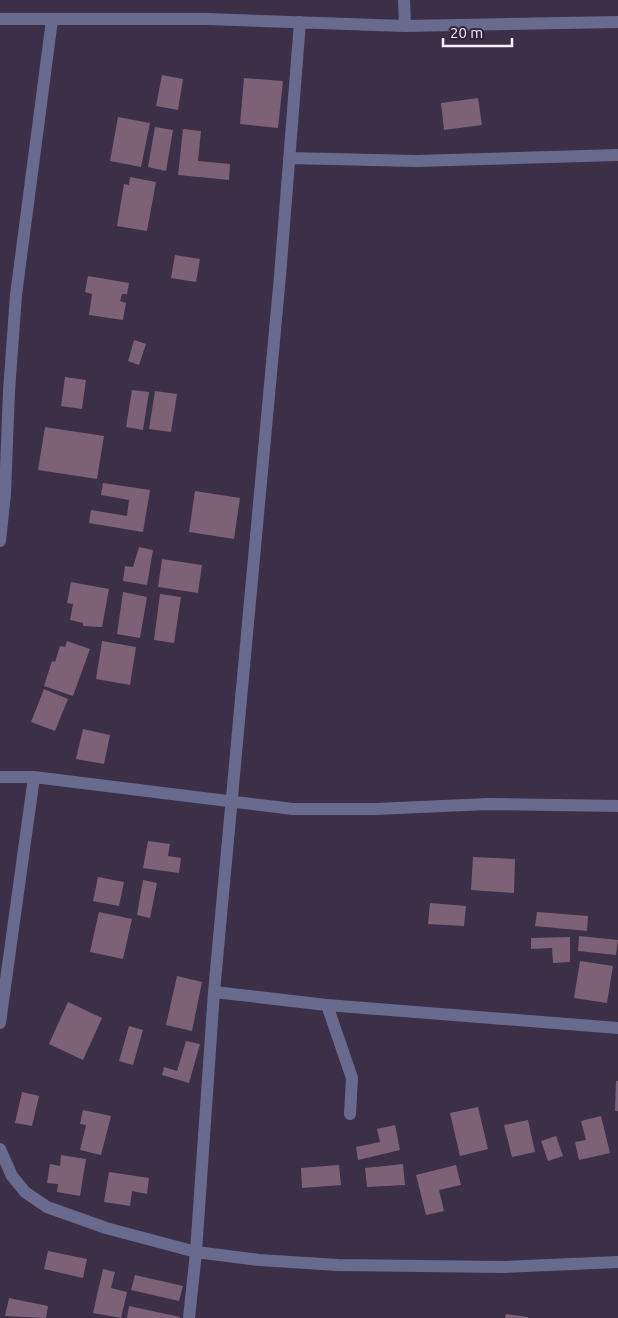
<svg xmlns="http://www.w3.org/2000/svg" width="618" height="1318" font-family="Ubuntu,sans-serif">
<style>
.building{fill:#7d6176}
.lines{fill:none;stroke-linecap:round;stroke-linejoin:round}
.minor{stroke:#686b8d;stroke-width:12}
</style>
<rect width="100%" height="100%" fill="#3c2f48"/>
<path class="building" d="M162 75 183 79 178 110 156 106Z
M244 78 283 81 278 128 240 124Z
M478 98 482 125 444 130 441 103Z
M118 117 150 123 141 167 110 161Z
M155 127 173 130 166 171 148 167Z
M183 129 201 131 198 161 230 164 229 180 178 175Z
M130 177 156 182 147 231 117 226 124 184 129 185Z
M175 255 200 259 196 282 171 278Z
M88 276 129 283 127 294H122L120 301 126 303 123 320 89 315 92 294 85 292Z
M134 340 146 344 139 365 128 361Z
M65 377 86 380 82 409 61 406Z
M132 390 149 392 143 430 126 427Z
M155 391 177 394 171 432 149 429Z
M45 427 104 436 97 479 38 470Z
M103 483 150 490 143 532 89 523 91 510 127 516 129 500 101 495Z
M195 491 240 498 234 539 189 532Z
M139 547 153 550 147 585 123 581 125 566 133 567Z
M162 559 202 565 198 593 158 587Z
M71 582 109 589 102 627 83 626V623L70 620 73 604 67 603Z
M123 592 147 597 140 638 117 634Z
M160 594 181 597 174 643 154 640Z
M67 641 90 649 73 696 44 686 52 661 55 662 60 646 65 647Z
M102 641 136 647 130 685 96 679Z
M44 689 68 699 55 731 31 722Z
M83 729 110 735 104 764 76 759Z
M148 841 170 844 168 856 181 858 179 873 143 868Z
M473 857 515 859 514 893 471 890Z
M98 877 124 882 119 906 93 901Z
M143 880 157 883 150 918 137 915Z
M430 903 466 906 464 926 428 924Z
M99 912 132 919 123 959 90 952Z
M537 912 588 916 587 931 535 926Z
M579 936 618 940 616 955 578 951Z
M570 937V962L553 963 552 948 531 949V938Z
M580 961 613 966 607 1003 574 998Z
M177 976 202 982 192 1031 166 1025Z
M68 1002 102 1018 83 1060 49 1044Z
M129 1026 143 1030 133 1065 119 1061Z
M186 1041 200 1044 189 1083 162 1075 164 1067 177 1071Z
M616 1081H618V1111H615Z
M22 1092 39 1096 32 1126 15 1123Z
M478 1107 488 1149 460 1156 450 1113Z
M83 1110 111 1116 101 1155 80 1150 86 1125 80 1124Z
M601 1116 610 1153 579 1160 575 1142 586 1140 581 1121Z
M528 1120 535 1152 512 1157 504 1125Z
M395 1125 400 1150 358 1160 356 1147 380 1142 377 1129Z
M556 1136 563 1156 548 1161 541 1141Z
M61 1155 86 1159 80 1196 57 1192 58 1184 47 1183 50 1164 60 1166Z
M403 1164 405 1185 367 1187 365 1168Z
M339 1165 341 1185 302 1188 301 1168Z
M456 1165 461 1185 439 1190 444 1211 426 1215 416 1175Z
M109 1172 149 1178 147 1194 132 1191 130 1206 104 1202Z
M48 1251 87 1259 83 1278 44 1269Z
M103 1269 115 1272 111 1288 127 1292 121 1318 93 1313Z
M135 1275 183 1286 179 1301 131 1290Z
M9 1298 48 1306 46 1318 5 1316Z
M129 1306 180 1317V1318H127Z
M506 1314 528 1317V1318H505Z"/>
<g class="lines">
<path class="minor" d="M404 0 405 26
M0 19H207L405 26 618 22
M289 158 416 161 618 155
M0 541 5 494 9 391 16 295 52 20
M0 777H34L293 809H375L488 804 618 806
M214 992 327 1005 618 1028
M327 1005 352 1078 350 1114
M0 1023 34 777
M0 1149 12 1176 25 1192 47 1207 106 1228 196 1252 259 1260 338 1265 504 1267 618 1262
M189 1318 196 1252 214 992 280 276 300 22"/>
</g>
<path d="M443 38v8h69v-8" fill="none" stroke="#f7f0fe" stroke-width="2.5"/>
<text x="450" y="38" font-size="15" fill="#f7f0fe" stroke="#32253d" stroke-width="4" paint-order="stroke">20 m</text>
</svg>
